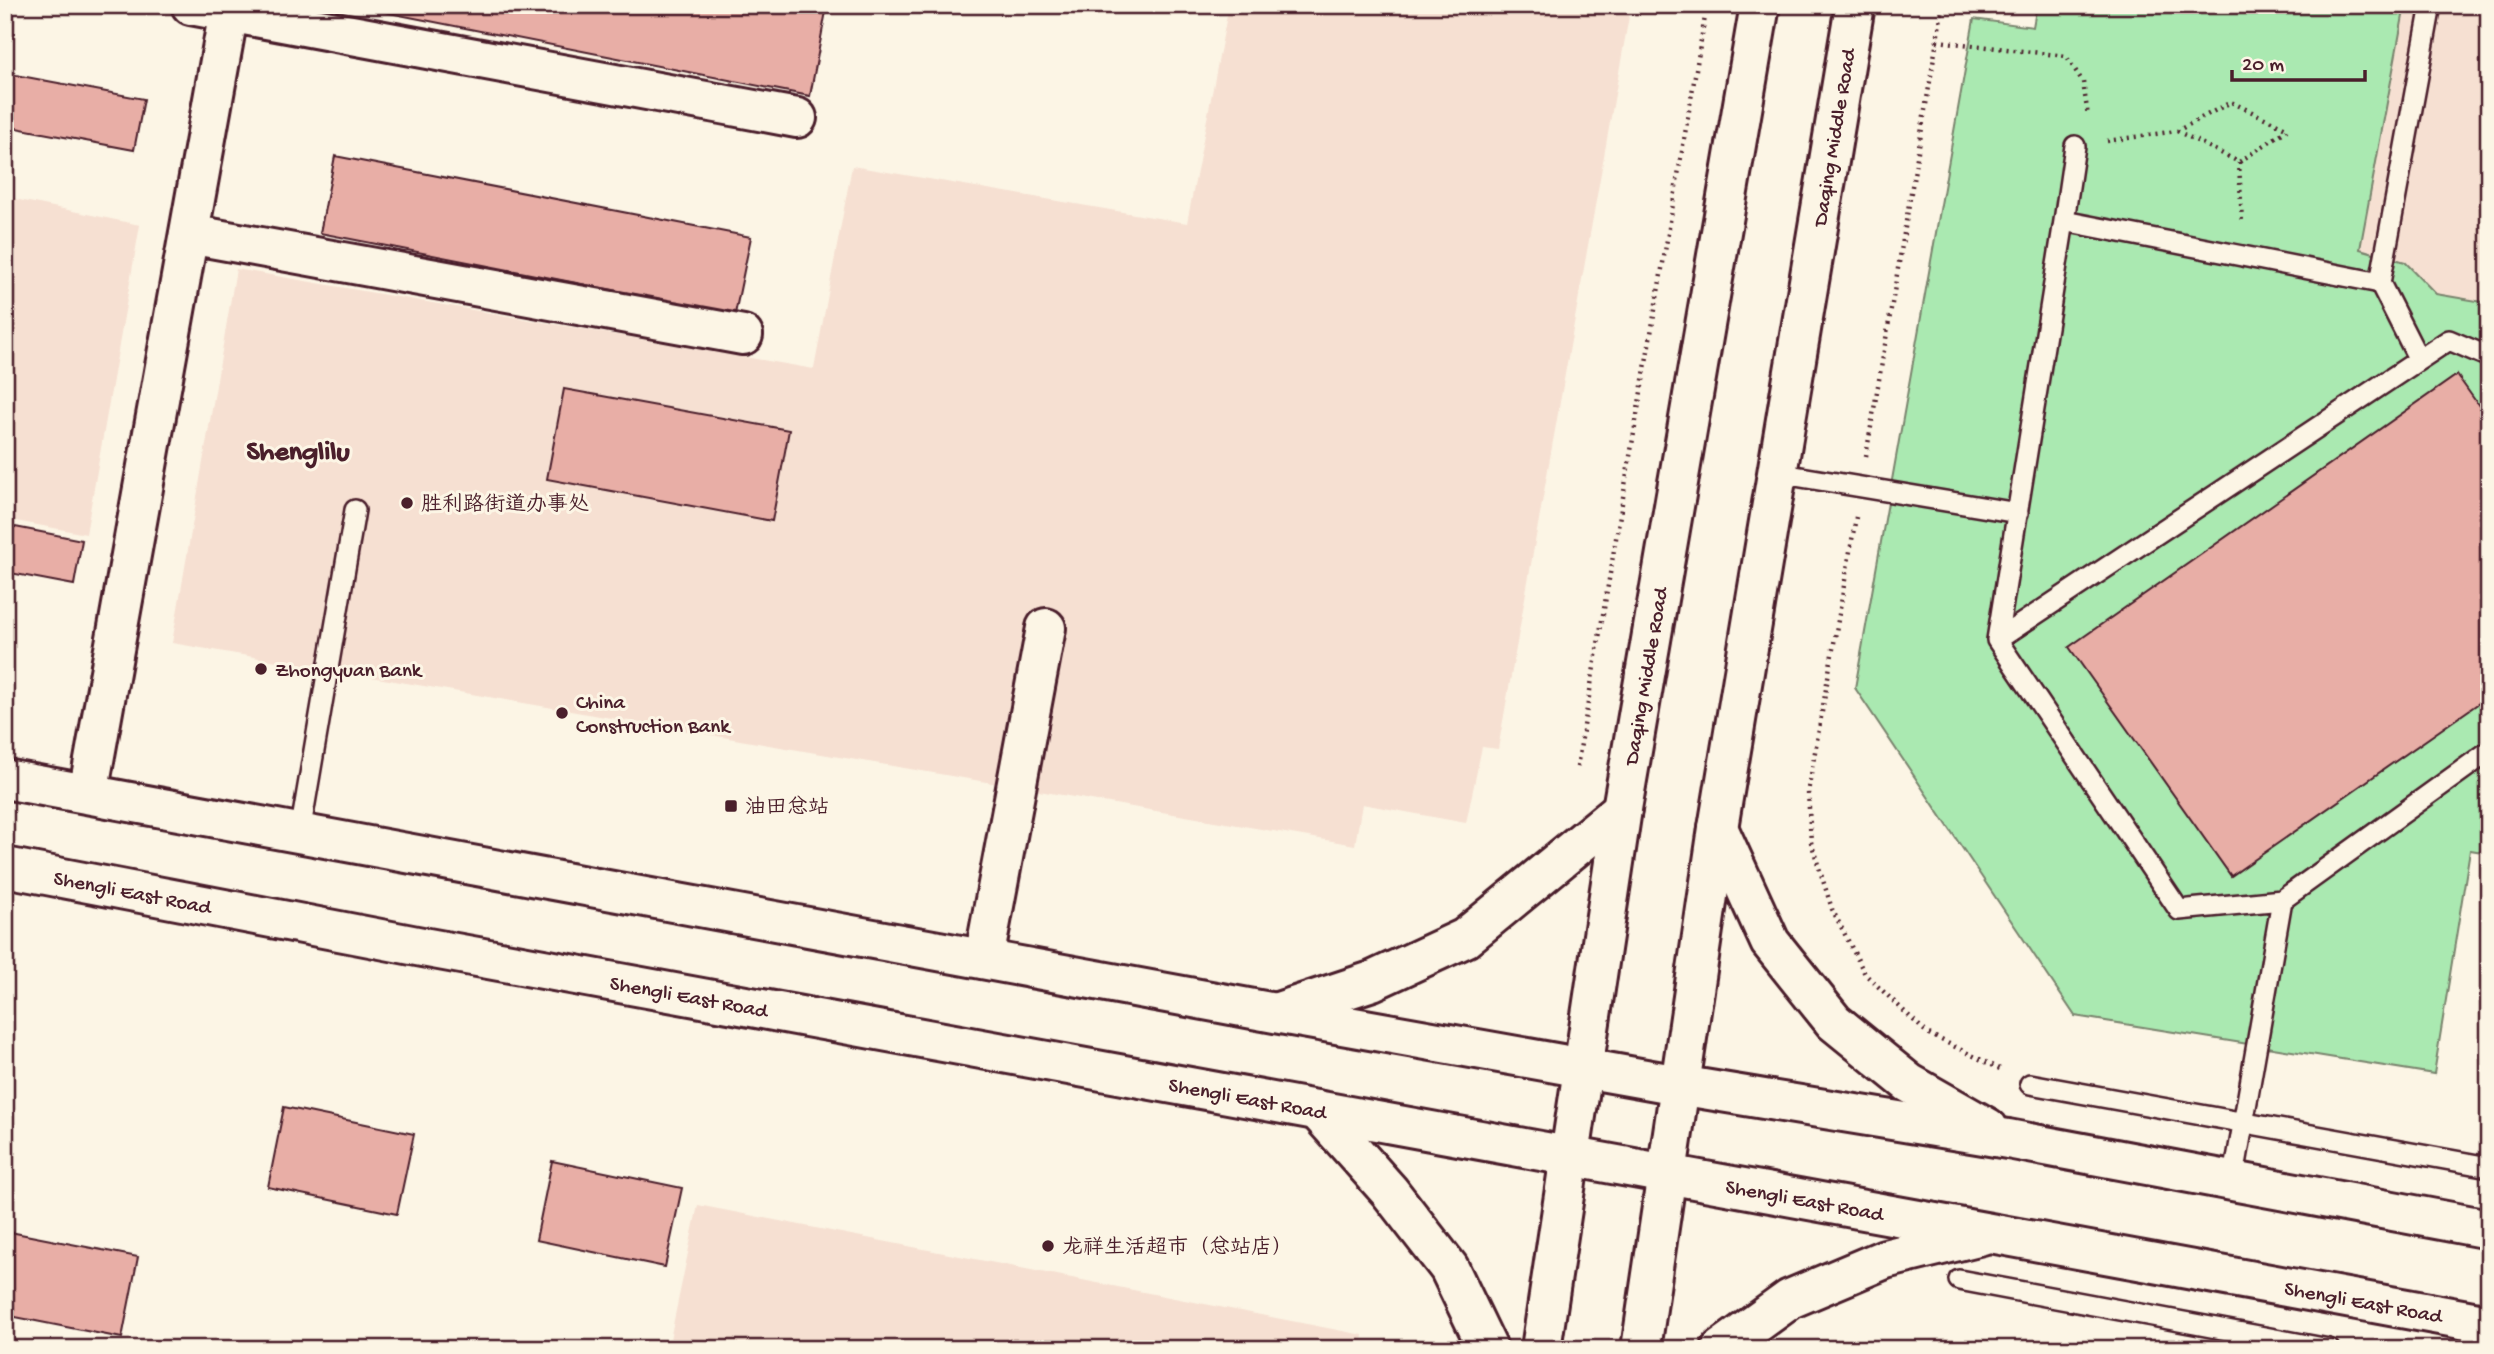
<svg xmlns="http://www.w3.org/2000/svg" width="2494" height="1354" font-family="'Gochi Hand','LXGW WenKai TC',sans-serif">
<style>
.built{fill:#f6e0d2}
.green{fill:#aae9b1;stroke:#7a846e;stroke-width:2}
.building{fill:#e8aea6;stroke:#4a1f2b;stroke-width:2}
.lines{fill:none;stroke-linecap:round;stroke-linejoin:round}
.service-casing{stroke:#4a1f2b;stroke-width:24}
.minor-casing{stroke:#4a1f2b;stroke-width:44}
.secondary-casing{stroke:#4a1f2b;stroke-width:44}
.path{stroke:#4a1f2b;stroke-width:4.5;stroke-dasharray:2 5;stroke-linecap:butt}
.service{stroke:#fcf5e5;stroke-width:19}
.minor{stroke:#fcf5e5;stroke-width:38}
.secondary{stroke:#fcf5e5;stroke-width:38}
.poi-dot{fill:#4a1f2b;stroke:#fcf5e5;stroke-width:2.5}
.labels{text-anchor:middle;stroke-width:6;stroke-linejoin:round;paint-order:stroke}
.street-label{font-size:21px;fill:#4a1f2b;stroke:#fcf5e5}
.poi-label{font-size:21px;fill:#4a1f2b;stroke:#fcf5e5;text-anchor:start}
.district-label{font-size:28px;font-weight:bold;fill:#4a1f2b;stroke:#fcf5e5}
</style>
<rect width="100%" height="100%" fill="#fcf5e5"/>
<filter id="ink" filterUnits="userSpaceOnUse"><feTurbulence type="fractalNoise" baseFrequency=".0143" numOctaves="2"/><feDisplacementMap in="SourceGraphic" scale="14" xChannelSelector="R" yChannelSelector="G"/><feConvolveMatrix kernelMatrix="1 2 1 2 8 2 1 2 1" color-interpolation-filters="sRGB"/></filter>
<g filter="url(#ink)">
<path class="built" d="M1229 5H1631L1498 749 1482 747 1466 823 1362 804 1355 845 172 643 236 269 814 369 852 166 1187 223Z
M2405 5H2489V303L2436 294 2405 262 2360 249Z
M5 197 140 225 86 534 5 519Z
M698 1205 1363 1335 1361 1349H668Z"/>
<path class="green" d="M2037 5H2405L2360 249 2405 262 2436 294 2489 303V853L2470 850 2434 1074 2075 1016 1855 688 1974 19 2033 27Z"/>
<path class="building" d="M375 5H824L827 6 810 96 374 10Z
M5 73 144 99 134 150 5 126Z
M335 156 751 237 735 314 320 233Z
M2457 375 2489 420V696L2231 876 2069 647Z
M564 389 789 430 772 521 547 479Z
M5 525 82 540 74 585 5 572Z
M284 1107 414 1134 397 1214 268 1187Z
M552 1161 682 1188 665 1267 536 1240Z
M5 1231 138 1257 122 1338 5 1315Z"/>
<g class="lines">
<defs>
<path id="service" d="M2064 221 2075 146
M2380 283 2431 5
M2418 358 2380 283 2064 221 1997 640 2179 910 2282 900 2489 751
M1777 473 2018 513
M1997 640 2449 340 2489 357
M300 833 355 510
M2030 1084 2489 1167
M2233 1182 2282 900
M1959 1280 2329 1349"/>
<path id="minor" d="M191 5 797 118
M189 234 743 335
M88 794 230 5
M984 959 1046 628"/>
<g id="secondary">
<path d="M5 779 1275 1013 1679 1085 2008 1139 2489 1229"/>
<path d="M1718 828 1770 942 1834 1022 1909 1083 1988 1128"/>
<path id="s1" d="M5 867 417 946 2489 1324"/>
<path d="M1278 1012 1372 981 1465 938 1622 809"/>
<path d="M1317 1110 1390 1192 1449 1268 1488 1349"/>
<path id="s2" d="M1541 1349 1622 809 1760 5"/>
<path id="s3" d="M1641 1349 1718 828 1855 5"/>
<path d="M1721 1349 1790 1299 1885 1259 1982 1235"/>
</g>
</defs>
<use href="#service" class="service-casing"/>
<use href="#minor" class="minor-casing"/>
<use href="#secondary" class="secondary-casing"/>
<path class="path" d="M1937 41 2066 56 2083 82 2088 116
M2177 131 2239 162 2287 130
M2107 141 2177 131 2231 102 2288 129
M2239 162 2242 224
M1866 456 1943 5
M1856 517 1808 792 1811 842 1832 909 1865 974 1927 1033 2002 1070
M1577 767 1707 5"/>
<use href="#service" class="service"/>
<use href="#minor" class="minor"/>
<use href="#secondary" class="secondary"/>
</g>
</g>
<g class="poi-dot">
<circle cx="407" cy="503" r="7"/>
<circle cx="261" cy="669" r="7"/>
<circle cx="562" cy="713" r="7"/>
<rect x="724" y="799" width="14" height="14" rx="3.5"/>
<circle cx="1048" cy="1246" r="7"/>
</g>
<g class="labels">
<g class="street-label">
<text dy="7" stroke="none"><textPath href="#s3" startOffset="1227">Daqing Middle Road</textPath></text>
<text dy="7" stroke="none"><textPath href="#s2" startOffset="681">Daqing Middle Road</textPath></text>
<text dy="7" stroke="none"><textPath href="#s1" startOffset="130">Shengli East Road</textPath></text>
<text dy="7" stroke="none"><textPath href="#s1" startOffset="696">Shengli East Road</textPath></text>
<text dy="7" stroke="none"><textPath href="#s1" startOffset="1264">Shengli East Road</textPath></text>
<text dy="7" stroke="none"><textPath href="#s1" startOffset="1830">Shengli East Road</textPath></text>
<text dy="7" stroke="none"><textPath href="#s1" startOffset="2398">Shengli East Road</textPath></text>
</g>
<g class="poi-label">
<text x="421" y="510">胜利路街道办事处</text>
<text x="275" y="676">Zhongyuan Bank</text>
<text x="576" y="708">China<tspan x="576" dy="24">Construction Bank</tspan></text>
<text x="745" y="813">油田总站</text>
<text x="1062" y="1253">龙祥生活超市（总站店）</text>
</g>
<g class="district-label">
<text x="298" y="459">Shenglilu</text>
</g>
</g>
<rect width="2494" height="1354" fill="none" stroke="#fcf5e5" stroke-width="28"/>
<rect x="14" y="14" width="2466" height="1326" fill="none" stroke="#4a1f2b" stroke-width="2.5" filter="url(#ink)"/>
<path d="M2232 70v10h133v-10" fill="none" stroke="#4a1f2b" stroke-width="3.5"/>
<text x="2242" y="70" font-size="21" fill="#4a1f2b" stroke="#fcf5e5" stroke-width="5" paint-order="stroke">20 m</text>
</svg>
